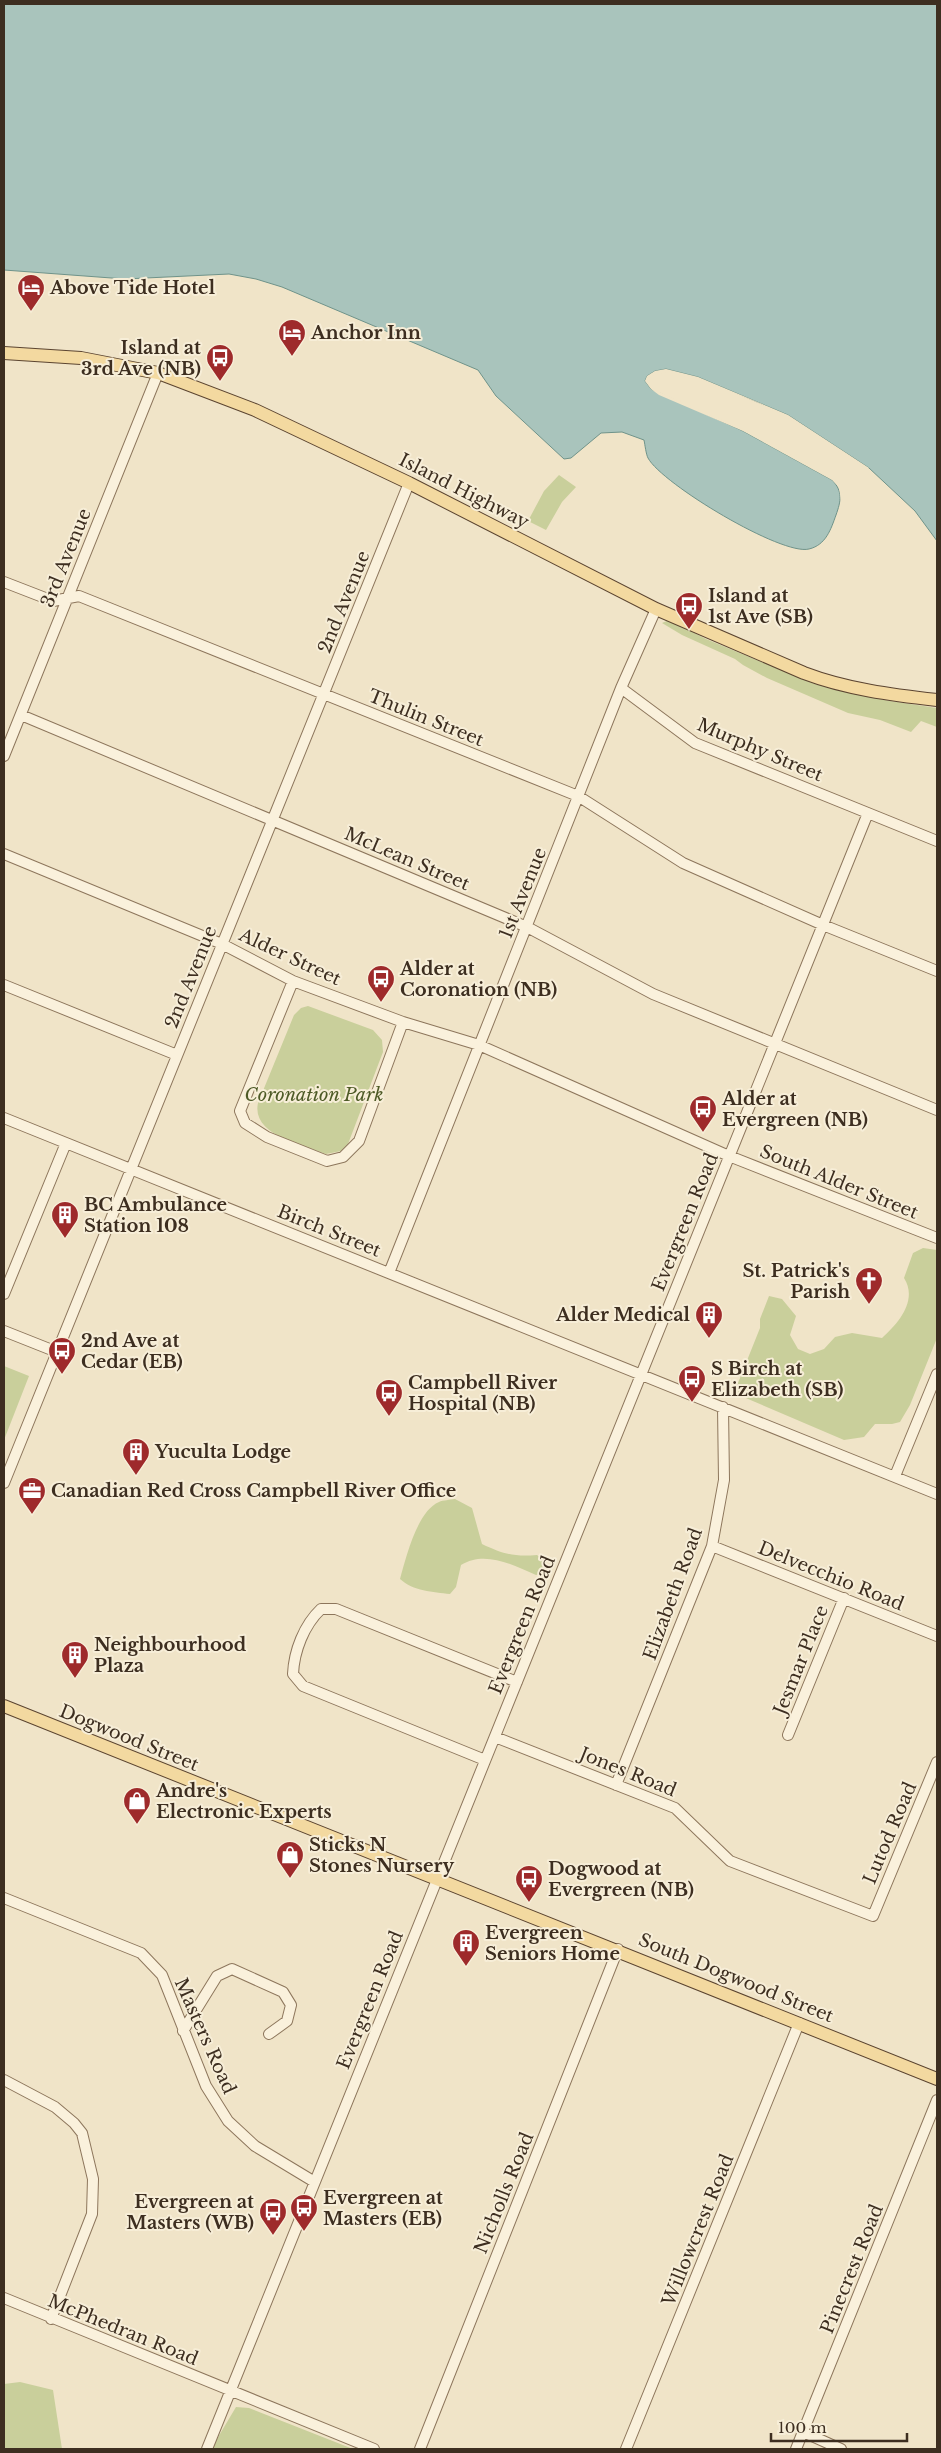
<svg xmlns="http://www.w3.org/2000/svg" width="941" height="2453" font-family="'Libre Baskerville',serif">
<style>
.green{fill:#c9cf9b}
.water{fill:#a9c4bc;stroke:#6f938a}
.pier{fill:#f0e4c8}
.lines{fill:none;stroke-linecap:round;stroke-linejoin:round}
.minor-casing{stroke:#8d765c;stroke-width:12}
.major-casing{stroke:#5b4430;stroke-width:14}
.minor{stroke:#faf1dc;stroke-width:10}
.major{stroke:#f3d9a0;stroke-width:12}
.labels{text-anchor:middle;stroke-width:4;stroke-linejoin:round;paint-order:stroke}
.poi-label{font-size:18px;font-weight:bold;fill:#3d2e20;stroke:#f7eed8;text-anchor:start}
.street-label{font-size:18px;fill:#3d2e20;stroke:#f7eed8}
.park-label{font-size:18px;font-style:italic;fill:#4d5a26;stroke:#f7eed8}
</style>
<rect width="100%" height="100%" fill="#f0e4c8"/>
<path class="green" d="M559 475 576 487 562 502 546 530 528 521 544 491Z
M669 620 706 639 815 684 890 701 937 708V727L921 721 911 732 880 720 848 713 767 678 743 665 735 659 682 635 662 623Z
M308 1006 373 1030 382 1040 383 1052 348 1144 341 1151 326 1154C303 1145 251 1135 258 1103L294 1015 301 1008Z
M923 1248 937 1250V1338L910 1405 900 1422 892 1424H875L864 1437 844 1440 734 1393 760 1328V1319L769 1296 782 1299 796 1316 790 1335 798 1349 810 1354 824 1349 835 1337 852 1333 882 1338C899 1323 918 1300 904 1278L913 1253Z
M4 1366 29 1376 4 1440Z
M455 1499 472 1508 482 1544C503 1554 514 1557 537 1555L547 1563 544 1573 536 1575C513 1565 485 1550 461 1565L456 1587 450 1594C433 1592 413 1591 400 1579 406 1558 417 1511 439 1502 443 1500 450 1500 455 1499Z
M20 2382 53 2390 62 2449H4V2384Z
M236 2407 249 2408 353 2449H211Z"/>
<path class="water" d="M4 4H937V541L915 511 869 468 788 415 698 377 666 369 655 371 647 376 645 381 651 389 743 431 832 480C843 491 841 501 836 515 831 529 826 545 809 549 782 556 662 484 648 458 646 454 645 445 644 440L622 432 601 433 571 458 564 459 496 396 478 370 282 287 256 279 229 274 125 279 4 270Z"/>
<path class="pier" d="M666 369 698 377 788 415 869 468 867 470 787 417 756 402 697 379 666 372 649 377 648 380 660 392 744 429 834 478 841 486 843 498 841 501 839 487 832 480 743 431 659 395 651 389 645 381 647 376 655 371Z"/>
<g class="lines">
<defs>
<path id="minor" d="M4 582 53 601 79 596 578 796 683 863 823 925 937 971
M621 688 695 743 937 841
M21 715 527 927 653 994 937 1110
M4 756 158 373
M4 854 222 944 293 981 403 1022 479 1045 729 1156 937 1238
M293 981 240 1111 245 1123 267 1137 327 1161 343 1157 359 1141 403 1022
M4 985 177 1055
M4 1118 937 1494
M389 1273 621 688 656 609
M4 1294 66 1143
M4 1331 57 1352
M895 1476 937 1374
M4 1483 409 483
M712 1546 937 1636
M788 1735 844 1598
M495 1737 675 1808 730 1861 873 1916 937 1762
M485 1760 303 1686 293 1674C294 1651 304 1625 321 1609H336L517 1682
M616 1785 712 1546 724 1480 723 1407
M4 1898 141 1953 162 1975 206 2086 228 2121 255 2146 313 2181
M183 2031 217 1976 232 1969 283 1992 291 2005 287 2021 269 2034
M4 2080 55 2107 74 2123 82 2133 93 2179 92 2214 51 2319
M4 2298 374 2449
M803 2432 841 2449
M207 2449 868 813
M420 2449 618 1949
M626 2449 799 2023
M796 2449 937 2100"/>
<path id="major" d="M4 353 81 358 158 373 255 410 409 483 656 609 804 673C846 689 892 695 937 700
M4 1706 937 2079"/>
</defs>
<use href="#minor" class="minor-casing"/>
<use href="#major" class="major-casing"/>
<use href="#minor" class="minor"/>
<use href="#major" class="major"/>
</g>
<defs>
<symbol id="hotel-pin" viewBox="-11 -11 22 30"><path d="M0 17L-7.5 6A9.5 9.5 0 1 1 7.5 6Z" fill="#9e2a2b" stroke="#f7eed8"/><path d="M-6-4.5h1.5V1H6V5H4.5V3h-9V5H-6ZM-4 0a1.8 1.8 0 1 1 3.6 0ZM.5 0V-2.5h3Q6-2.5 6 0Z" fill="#fff"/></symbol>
<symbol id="bus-pin" viewBox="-11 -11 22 30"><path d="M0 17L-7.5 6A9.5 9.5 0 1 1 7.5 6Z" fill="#9e2a2b" stroke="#f7eed8"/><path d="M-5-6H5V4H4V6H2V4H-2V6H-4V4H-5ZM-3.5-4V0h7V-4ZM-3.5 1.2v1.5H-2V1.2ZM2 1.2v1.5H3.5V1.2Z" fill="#fff"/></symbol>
<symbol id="building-pin" viewBox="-11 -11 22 30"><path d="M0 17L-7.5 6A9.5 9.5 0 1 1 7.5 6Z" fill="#9e2a2b" stroke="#f7eed8"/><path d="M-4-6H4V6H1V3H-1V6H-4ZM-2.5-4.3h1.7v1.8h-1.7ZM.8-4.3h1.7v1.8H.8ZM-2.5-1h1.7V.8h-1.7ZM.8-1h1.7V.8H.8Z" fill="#fff"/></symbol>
<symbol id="church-pin" viewBox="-11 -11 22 30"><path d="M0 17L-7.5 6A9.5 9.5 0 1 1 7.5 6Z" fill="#9e2a2b" stroke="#f7eed8"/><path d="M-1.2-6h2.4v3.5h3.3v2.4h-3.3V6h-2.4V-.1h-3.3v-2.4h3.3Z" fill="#fff"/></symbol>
<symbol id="office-pin" viewBox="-11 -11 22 30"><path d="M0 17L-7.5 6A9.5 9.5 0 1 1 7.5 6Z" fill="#9e2a2b" stroke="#f7eed8"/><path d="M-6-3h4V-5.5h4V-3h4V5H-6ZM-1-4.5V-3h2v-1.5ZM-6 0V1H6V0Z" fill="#fff"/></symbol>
<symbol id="shop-pin" viewBox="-11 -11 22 30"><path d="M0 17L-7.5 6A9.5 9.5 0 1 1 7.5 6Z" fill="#9e2a2b" stroke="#f7eed8"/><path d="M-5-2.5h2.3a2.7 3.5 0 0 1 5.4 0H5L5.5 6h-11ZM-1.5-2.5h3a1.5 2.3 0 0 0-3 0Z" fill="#fff"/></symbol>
</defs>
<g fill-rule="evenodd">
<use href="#hotel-pin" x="15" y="272" width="32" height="43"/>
<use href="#hotel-pin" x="276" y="317" width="32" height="43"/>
<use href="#bus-pin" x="204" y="342" width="32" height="43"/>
<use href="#bus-pin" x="673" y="590" width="32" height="43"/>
<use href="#bus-pin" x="365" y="963" width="32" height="43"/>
<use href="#bus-pin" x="687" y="1093" width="32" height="43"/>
<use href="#building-pin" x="49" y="1199" width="32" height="43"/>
<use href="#church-pin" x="853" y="1265" width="32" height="43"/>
<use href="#building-pin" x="693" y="1299" width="32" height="43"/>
<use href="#bus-pin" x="46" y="1335" width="32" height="43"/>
<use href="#bus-pin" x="676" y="1363" width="32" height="43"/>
<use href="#bus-pin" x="373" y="1377" width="32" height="43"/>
<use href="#building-pin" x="120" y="1436" width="32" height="43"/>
<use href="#office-pin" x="16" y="1475" width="32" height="43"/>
<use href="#building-pin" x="59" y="1639" width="32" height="43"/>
<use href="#shop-pin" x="121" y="1785" width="32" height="43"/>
<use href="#shop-pin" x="274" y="1839" width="32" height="43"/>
<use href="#bus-pin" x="513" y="1863" width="32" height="43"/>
<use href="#building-pin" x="450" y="1927" width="32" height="43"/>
<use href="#bus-pin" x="288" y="2192" width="32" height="43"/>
<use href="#bus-pin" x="257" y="2196" width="32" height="43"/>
</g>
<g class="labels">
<g class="poi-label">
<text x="50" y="294">Above Tide Hotel</text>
<text x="311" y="339">Anchor Inn</text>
<text x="201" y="354" text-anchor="end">Island at<tspan x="201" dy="21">3rd Ave (NB)</tspan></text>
<text x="708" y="602">Island at<tspan x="708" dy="21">1st Ave (SB)</tspan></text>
<text x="400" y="975">Alder at<tspan x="400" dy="21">Coronation (NB)</tspan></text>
<text x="722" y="1105">Alder at<tspan x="722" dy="21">Evergreen (NB)</tspan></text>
<text x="84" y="1211">BC Ambulance<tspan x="84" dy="21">Station 108</tspan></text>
<text x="850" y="1277" text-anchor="end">St. Patrick's<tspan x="850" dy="21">Parish</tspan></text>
<text x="690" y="1321" text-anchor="end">Alder Medical</text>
<text x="81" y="1347">2nd Ave at<tspan x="81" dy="21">Cedar (EB)</tspan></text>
<text x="711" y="1375">S Birch at<tspan x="711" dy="21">Elizabeth (SB)</tspan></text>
<text x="408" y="1389">Campbell River<tspan x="408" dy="21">Hospital (NB)</tspan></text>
<text x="155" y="1458">Yuculta Lodge</text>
<text x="51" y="1497">Canadian Red Cross Campbell River Office</text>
<text x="94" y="1651">Neighbourhood<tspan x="94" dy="21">Plaza</tspan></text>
<text x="156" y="1797">Andre's<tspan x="156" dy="21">Electronic Experts</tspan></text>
<text x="309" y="1851">Sticks N<tspan x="309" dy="21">Stones Nursery</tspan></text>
<text x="548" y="1875">Dogwood at<tspan x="548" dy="21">Evergreen (NB)</tspan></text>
<text x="485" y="1939">Evergreen<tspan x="485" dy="21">Seniors Home</tspan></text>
<text x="323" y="2204">Evergreen at<tspan x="323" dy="21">Masters (EB)</tspan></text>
<text x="254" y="2208" text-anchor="end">Evergreen at<tspan x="254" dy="21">Masters (WB)</tspan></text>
</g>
<g class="street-label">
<text transform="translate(464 491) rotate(27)" y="6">Island Highway</text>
<text transform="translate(66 558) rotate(-68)" y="6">3rd Avenue</text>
<text transform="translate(344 602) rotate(-68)" y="6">2nd Avenue</text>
<text transform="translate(426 718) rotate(22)" y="6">Thulin Street</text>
<text transform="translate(760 750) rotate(23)" y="6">Murphy Street</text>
<text transform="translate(407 859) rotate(23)" y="6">McLean Street</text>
<text transform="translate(523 893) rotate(-68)" y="6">1st Avenue</text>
<text transform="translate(290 957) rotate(25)" y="6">Alder Street</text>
<text transform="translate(191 977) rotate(-68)" y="6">2nd Avenue</text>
<text transform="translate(839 1182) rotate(22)" y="6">South Alder Street</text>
<text transform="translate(685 1222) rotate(-68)" y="6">Evergreen Road</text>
<text transform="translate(329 1231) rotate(22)" y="6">Birch Street</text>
<text transform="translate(831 1576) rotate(22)" y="6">Delvecchio Road</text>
<text transform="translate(673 1594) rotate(-70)" y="6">Elizabeth Road</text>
<text transform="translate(522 1625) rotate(-68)" y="6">Evergreen Road</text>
<text transform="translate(801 1660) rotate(-68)" y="6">Jesmar Place</text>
<text transform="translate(129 1738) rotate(22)" y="6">Dogwood Street</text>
<text transform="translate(628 1772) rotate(22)" y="6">Jones Road</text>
<text transform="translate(890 1833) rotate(-67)" y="6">Lutod Road</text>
<text transform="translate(736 1978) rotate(22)" y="6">South Dogwood Street</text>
<text transform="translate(370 2000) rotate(-68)" y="6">Evergreen Road</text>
<text transform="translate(205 2036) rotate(66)" y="6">Masters Road</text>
<text transform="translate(504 2193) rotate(-68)" y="6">Nicholls Road</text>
<text transform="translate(698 2230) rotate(-68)" y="6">Willowcrest Road</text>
<text transform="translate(852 2269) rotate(-68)" y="6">Pinecrest Road</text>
<text transform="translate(123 2330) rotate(22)" y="6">McPhedran Road</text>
</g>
<g class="park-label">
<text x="314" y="1101">Coronation Park</text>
</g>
</g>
<rect width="941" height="2453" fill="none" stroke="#3d2e20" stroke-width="10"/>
<path d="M771 2433v8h136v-8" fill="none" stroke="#3d2e20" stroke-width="2.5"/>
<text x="778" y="2433" font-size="15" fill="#3d2e20" stroke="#f7eed8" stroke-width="4" paint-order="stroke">100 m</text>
</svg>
